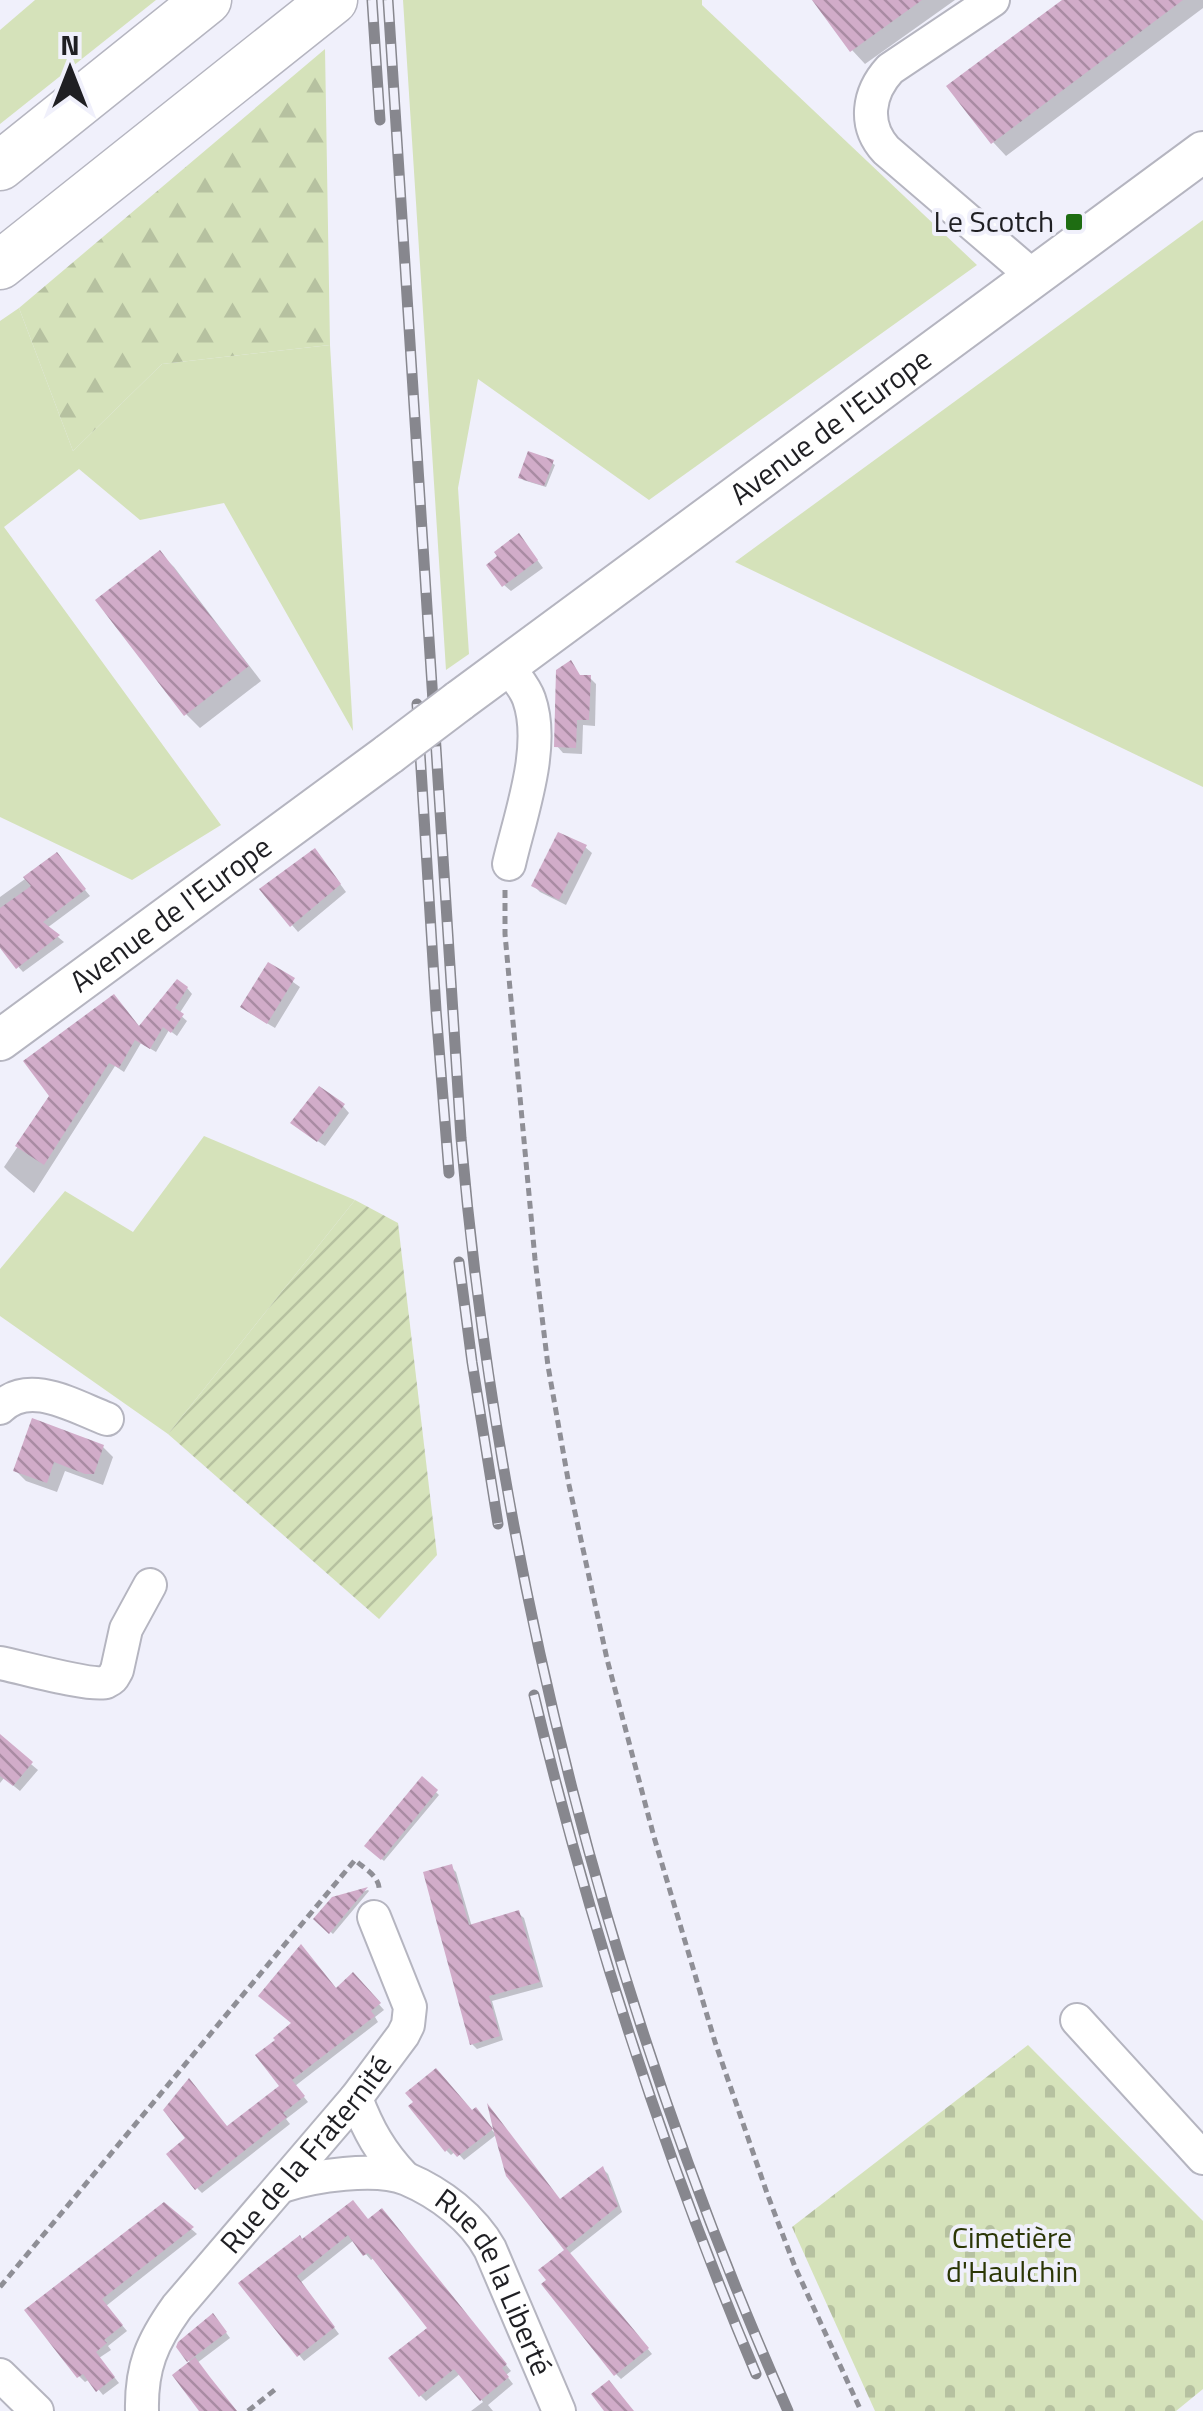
<svg xmlns="http://www.w3.org/2000/svg" width="1203" height="2411" font-family="'Titillium Web',sans-serif">
<style>
.green{fill:#d5e2ba}
.forest{fill:url(#forest-firs)}
.cemetery{fill:url(#cemetery-stones)}
.garden{fill:url(#garden-furrows)}
.shadow{fill:#0003}
.building{fill:url(#building-back-hatch)}
.lines{fill:none;stroke-linecap:round;stroke-linejoin:round}
.minor-casing{stroke:#b5b5c0;stroke-width:36}
.major-casing{stroke:#b5b5c0;stroke-width:44}
.highway-casing{stroke:#b5b5c0;stroke-width:51}
.path{stroke:#8f8f96;stroke-width:5;stroke-dasharray:8 5;stroke-linecap:butt}
.minor{stroke:#fff;stroke-width:32}
.major{stroke:#fff;stroke-width:40}
.highway{stroke:#fff;stroke-width:48}
.rail-casing{stroke:#87878e;stroke-width:11}
.rail{stroke:#f0f0fb;stroke-width:8;stroke-dasharray:22;stroke-linecap:butt}
.major-bridge-casing{stroke:#b5b5c0;stroke-width:44;stroke-linecap:butt}
.major-bridge{stroke:#fff;stroke-width:40}
.poi-dot{fill:#1e6d12;stroke:#f0f0fb;stroke-width:4}
.labels{text-anchor:middle;stroke-width:8;stroke-linejoin:round;paint-order:stroke}
.poi-label{font-size:30px;fill:#1f1f23;stroke:#f0f0fb;text-anchor:end}
.street-label{font-size:30px;fill:#1f1f23;stroke:#f0f0fb}
.park-label{font-size:30px;fill:#2b3605;stroke:#f0f0fb}
</style>
<defs>
<pattern id="forest-firs" width="22" height="20" patternUnits="userSpaceOnUse" patternTransform="scale(2.5)"><rect width="22" height="20" fill="#d5e2ba"/><path d="M5 1l3.5 6h-7zM16 11l3.5 6h-7z" fill="#b6c1a0"/></pattern>
<pattern id="cemetery-stones" width="16" height="16" patternUnits="userSpaceOnUse" patternTransform="scale(2.5)"><rect width="16" height="16" fill="#d5e2ba"/><path d="M2 7V4a2 2 0 0 1 4 0v3zM10 15v-3a2 2 0 0 1 4 0v3z" fill="#b6c1a0"/></pattern>
<pattern id="garden-furrows" width="10" height="10" patternUnits="userSpaceOnUse" patternTransform="scale(2.5)"><rect width="10" height="10" fill="#d5e2ba"/><path d="M-1 1l2-2M0 10L10 0M9 11l2-2" fill="none" stroke="#b6c1a0"/></pattern>
<pattern id="building-back-hatch" width="6" height="6" patternUnits="userSpaceOnUse" patternTransform="scale(2.5)"><rect width="6" height="6" fill="#d1acc9"/><path d="M-1 5l2 2M0 0l6 6M5-1l2 2" fill="none" stroke="#a98ba3"/></pattern>
</defs>
<rect width="100%" height="100%" fill="#f0f0fb"/>
<path class="green" d="M35 0H156L0 124V30Z
M403 0H702V5L977 265 649 500 478 379 458 488 469 654 446 670Z
M1203 220V787L735 562Z
M19 308 73 451 162 364 330 345 353 731 224 503 140 520 79 469 4 527 221 825 132 880 0 817V321Z
M204 1136 355 1200 168 1434 0 1316V1269L65 1191 133 1232Z"/>
<path class="forest" d="M325 49 330 345 162 364 73 451 19 308Z"/>
<path class="cemetery" d="M1028 2045 1203 2221V2389L1176 2411H875L792 2227Z"/>
<path class="garden" d="M355 1200 398 1223 437 1555 379 1619 168 1434Z"/>
<path class="shadow" d="M815 0H955L865 64 852 50Z
M1067 0H1203V8L1006 156 993 142 950 87Z
M552 463 555 465 546 487 523 480Z
M525 543 543 568 511 591 504 585Z
M160 553 174 567 261 681 200 728 186 714Z
M582 678H590L596 684 595 726 583 725 582 754 563 753 557 746Z
M585 847 592 853 566 905 540 892 534 886Z
M57 856 90 896 47 928 64 942 23 972 0 946V897Z
M321 858 346 892 298 932 292 925Z
M269 965 300 987 275 1028 250 1013Z
M187 988 192 994 179 1014 187 1021 177 1036 169 1030 156 1052 141 1043 124 1072 115 1066 34 1193 9 1172 4 1167 52 1096 140 1029Z
M343 1106 349 1113 325 1146 300 1129Z
M103 1447 113 1457 103 1485 65 1471 57 1492 26 1481 15 1470Z
M0 1738 38 1770 20 1791 4 1778 0 1783Z
M426 1783 439 1795 384 1861 367 1846Z
M451 1867 456 1872 472 1927 518 1913 524 1918 543 1987 492 2001 503 2040 477 2049 472 2044Z
M368 1890 369 1891 333 1934 316 1919 333 1900Z
M353 1975 384 2010 375 2017 378 2022 295 2086 308 2102 286 2119 290 2124 202 2193 197 2188 227 2129 283 2086 336 1991Z
M472 2113 480 2115 496 2135 464 2160 456 2151 451 2155 446 2150Z
M603 2169 608 2174 622 2212 569 2254 652 2354 621 2379 616 2374 567 2250 508 2174 561 2201Z
M164 2205 197 2234 106 2306 127 2331 108 2346 111 2350 99 2358 119 2383 103 2395 90 2379 85 2382 79 2376 28 2311Z
M387 2217 511 2371 506 2375 513 2384 488 2405 493 2411H471L483 2402 461 2373 426 2401 421 2396 392 2359 430 2329 375 2257 371 2260 354 2240 300 2283 339 2334 304 2361 242 2284 303 2242Z
M218 2322 230 2338 197 2363 235 2411H202L191 2363 178 2347Z"/>
<path class="building" d="M812 0H922L850 52Z
M1062 0H1183L991 144 946 86Z
M528 451 554 460 544 486 518 478Z
M519 533 538 560 502 587 486 565 497 556 494 552Z
M160 550 249 666 184 716 95 600Z
M571 660 580 675H591L589 720H577L576 748 554 747 556 670Z
M558 832 587 845 559 900 531 886Z
M315 848 341 884 290 927 259 889Z
M57 852 86 889 43 922 60 935 16 969 0 948V908L31 886 23 877Z
M268 962 295 978 267 1024 240 1007Z
M177 979 188 987 175 1008 184 1014 171 1033 163 1027 150 1049 135 1040 119 1068 109 1063 44 1165 15 1146 49 1096 23 1061 114 994 139 1026Z
M319 1086 345 1104 317 1142 290 1123Z
M32 1418 104 1445 94 1474H85L54 1462 47 1483 13 1471Z
M0 1734 33 1762 13 1786 0 1776Z
M422 1776 438 1790 381 1860 364 1846Z
M452 1864 469 1925 519 1910 540 1982 489 1996 500 2036 470 2045 423 1872Z
M368 1887 329 1934 313 1919 332 1897Z
M301 1944 336 1988 353 1972 381 2003 371 2011 375 2016 292 2080 305 2096 283 2113 287 2117 195 2190 166 2154 185 2138 163 2110 189 2078 227 2126 279 2086 255 2055 275 2040 273 2038 291 2023 258 1996Z
M436 2068 472 2110 476 2107 493 2129 487 2103 560 2199 603 2166 618 2206 566 2248 649 2348 614 2376 541 2284 546 2280 538 2270 564 2250 506 2176 493 2129 457 2157 449 2148 445 2152 408 2106 413 2102 405 2093Z
M353 2200 368 2219 382 2208 507 2364 502 2368 509 2377 480 2401 454 2369 419 2397 388 2358 427 2328 368 2253 363 2256 348 2235 297 2276 335 2327 297 2357 238 2283 300 2235 302 2239Z
M164 2202 194 2227 102 2299 123 2325 104 2340 107 2343 96 2352 115 2377 96 2392 83 2374 77 2378 24 2310Z
M213 2313 227 2332 187 2362 176 2347 178 2342Z
M195 2357 210 2377 237 2411H199L172 2375Z
M609 2380 634 2411H604L591 2394Z"/>
<g class="lines">
<defs>
<g id="minor">
<path d="M993 0 890 69C868 93 863 125 886 150L1034 277"/>
<path d="M508 666C515 677 525 687 529 699 546 747 520 816 509 864"/>
<path d="M0 1408C29 1378 75 1407 107 1419"/>
<path d="M0 1663C21 1667 92 1687 106 1682 114 1678 113 1677 117 1670L126 1629 150 1585"/>
<path d="M1077 2020 1203 2158"/>
<path d="M356 2098C368 2130 381 2153 404 2177"/>
<path id="s1" d="M282 2186C313 2176 376 2166 407 2179 440 2193 473 2218 490 2249L559 2411"/>
<path d="M0 2375 37 2411"/>
<path id="s2" d="M142 2411C141 2367 152 2342 177 2307L356 2098 403 2035 408 2025 410 2007 374 1917"/>
</g>
<g id="major">
<path id="s3" d="M459 701 1203 152"/>
<path id="s4" d="M0 1040 389 754"/>
</g>
<path id="highway" d="M0 166 207 0
M0 265 333 0"/>
</defs>
<use href="#minor" class="minor-casing"/>
<use href="#major" class="major-casing"/>
<use href="#highway" class="highway-casing"/>
<path class="path" d="M505 890V934L512 1011 535 1259 548 1366 569 1485 607 1659 654 1837 715 2042 768 2196 795 2267 861 2411
M0 2287 355 1860C365 1869 381 1877 379 1892
M248 2411 277 2388"/>
<use href="#minor" class="minor"/>
<use href="#major" class="major"/>
<use href="#highway" class="highway"/>
<defs>
<path id="rail" d="M372 0 380 120
M388 0 461 1138C499 1576 610 2009 788 2411
M417 704 436 1010 449 1173
M459 1262 472 1362 498 1524
M534 1695C590 1928 663 2154 756 2374"/>
</defs>
<use href="#rail" class="rail-casing"/>
<use href="#rail" class="rail"/>
<defs>
<path id="major-bridge" d="M389 754 459 701"/>
</defs>
<use href="#major-bridge" class="major-bridge-casing"/>
<use href="#major-bridge" class="major-bridge"/>
</g>
<rect class="poi-dot" x="1064" y="212" width="20" height="20" rx="5"/>
<g class="labels">
<g class="poi-label">
<text x="1054" y="232">Le Scotch</text>
</g>
<g class="street-label">
<text dy="10" stroke="none"><textPath href="#s3" startOffset="462">Avenue de l'Europe</textPath></text>
<text dy="10" stroke="none"><textPath href="#s4" startOffset="212">Avenue de l'Europe</textPath></text>
<text dy="10" stroke="none"><textPath href="#s2" startOffset="312">Rue de la Fraternité</textPath></text>
<text dy="10" stroke="none"><textPath href="#s1" startOffset="268">Rue de la Liberté</textPath></text>
</g>
<g class="park-label">
<text x="1012" y="2248">Cimetière<tspan x="1012" dy="34">d'Haulchin</tspan></text>
</g>
</g>
<g transform="translate(70 70)" stroke="#f0f0fb" stroke-width="8" paint-order="stroke">
<path d="M0-8L18 38L0 25L-18 38Z" fill="#1f1f23"/>
<text y="-15" font-size="28" font-weight="bold" text-anchor="middle" fill="#1f1f23">N</text>
</g>
</svg>
